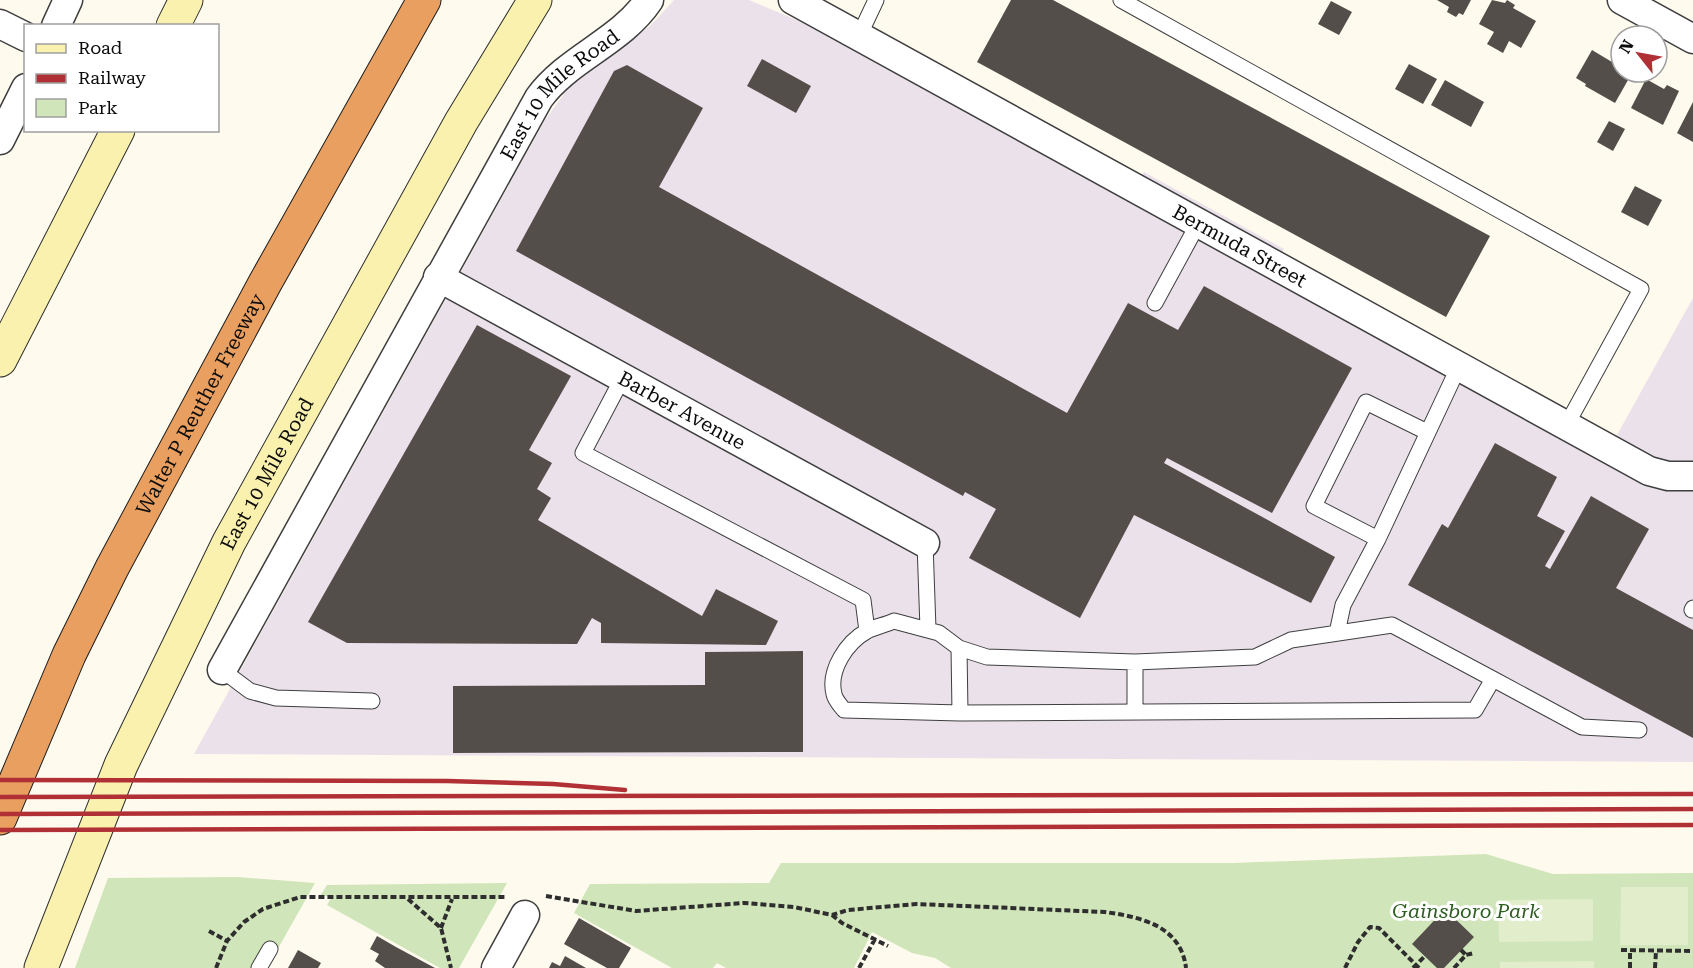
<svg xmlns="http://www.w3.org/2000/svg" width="1693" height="968" font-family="'Roboto Serif',serif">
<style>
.industrial{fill:#eae1ea}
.green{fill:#d0e5b9}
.pitch{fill:#e1edcb}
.building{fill:#544e4a}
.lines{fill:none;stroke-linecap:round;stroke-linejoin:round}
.service-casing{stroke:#3f3f3f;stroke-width:17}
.minor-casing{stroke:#3f3f3f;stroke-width:31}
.secondary-casing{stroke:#2e2e2e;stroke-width:35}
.motorway-casing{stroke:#1d1d1d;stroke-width:35}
.path{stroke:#2e2e2e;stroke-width:4;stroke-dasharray:6 3;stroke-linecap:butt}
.service{stroke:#fff;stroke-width:15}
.minor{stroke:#fff;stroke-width:28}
.secondary{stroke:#f9f1ad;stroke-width:33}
.motorway{stroke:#e99f60;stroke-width:33}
.rail{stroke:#b13035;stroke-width:4.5}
.labels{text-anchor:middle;stroke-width:6;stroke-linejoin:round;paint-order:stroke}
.street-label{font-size:20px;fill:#0c0c0c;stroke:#fff}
.park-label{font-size:20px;font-style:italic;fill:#2e5e22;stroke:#fff}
</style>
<rect width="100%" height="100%" fill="#fefaed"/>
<path class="industrial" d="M674 0H749L816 28 1128 201 1144 172 1284 249 1268 278 1602 462 1693 298V762L194 754 545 120 569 87 651 25Z"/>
<path class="green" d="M1486 854 1553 874 1693 873V968H951L935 958 912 953 872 932 854 968H726L717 963 713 968H672L574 913 590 884 769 883 781 863H1233Z
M237 877 315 883 267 968H75L108 878Z
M507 883 459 968H440L327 905 332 896H320L327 885Z"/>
<path class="pitch" d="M1621 887H1688V945H1620Z
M1593 899V941L1499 942 1498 900Z
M1594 961V968H1500V962Z"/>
<path class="building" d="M1011 0H1053L1490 236 1446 317 977 62Z
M1437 0H1471L1463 15 1459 13 1456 17 1447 12 1449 7Z
M1492 0 1505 3 1507 0 1515 5 1513 8 1536 21 1521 48 1509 41 1503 53 1487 44 1494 32 1479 24Z
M1331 1 1352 12 1339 35 1318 24Z
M1592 50 1612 62 1615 58 1621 62V72L1632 73 1615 103 1585 86 1586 84 1576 78Z
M762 59 811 86 796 113 747 86Z
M1409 64 1437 79 1423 104 1395 89Z
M627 65 703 108 659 187 1067 413 1128 303 1178 330 1204 286 1352 368 1272 513 1167 458 1164 463 1335 557 1311 603 1134 515 1080 618 969 558 996 509 965 492 963 496 516 251 614 71Z
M1646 79 1664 89 1667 85 1679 91 1663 125 1631 108Z
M1445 80 1484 102 1471 127 1431 105Z
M1693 102V142L1677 133Z
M1609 121 1625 129 1613 151 1597 142Z
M1635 186 1662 200 1648 226 1621 212Z
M477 325 571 376 529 450 552 463 537 489 551 498 538 520 702 616 716 589 778 621 766 645 601 643V623L592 618 577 644 347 643 308 622Z
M1495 443 1557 477 1537 516 1565 531 1545 566 1550 569 1591 496 1649 529 1616 588 1693 630V738L1408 585 1442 524 1448 528Z
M803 651V752L453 753V686L705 685V652Z
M1445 909 1474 937 1444 968H1437L1412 944Z
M579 918 631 948 619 968H607L564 944Z
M377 936 396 947 435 968H385L375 961 379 954 370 949Z
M298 950 321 963 318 968H288Z
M565 956 586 968H549L552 962 560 966Z"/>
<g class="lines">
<defs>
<path id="service" d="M1121 0 1641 289 1566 426
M859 36 876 0
M1155 303 1199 222
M622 379 583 453 863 600 867 631
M1378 539 1314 506 1366 402 1427 432
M925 543 928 629
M1692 610 1693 608
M894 621 939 633 959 648 987 657 1135 662 1255 657 1291 640 1392 625 1493 679 1475 710 960 713 844 710C841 706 835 700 834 694 828 670 847 642 867 631 875 627 885 625 894 621Z
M1337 633 1343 605 1378 539 1459 366
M959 648 960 713
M222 670 250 691 276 698 372 701
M1493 679 1582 727 1639 730
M1135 712V662
M259 968 270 949"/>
<g id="minor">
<path id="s1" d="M793 0 1649 471 1668 476H1693"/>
<path d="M1622 0 1693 39"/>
<path d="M0 24 26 37"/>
<path d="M56 26 68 0"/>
<path d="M0 140 26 88"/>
<path id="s2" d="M438 277 925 543"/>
<path id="s3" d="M222 670 539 98C568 58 621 42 649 0"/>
<path d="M496 968 525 915"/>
</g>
<g id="secondary">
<path d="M173 26 186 0"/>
<path d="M0 360 118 130"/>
<path id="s4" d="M41 968 121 765 229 542 461 122 535 0"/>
</g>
<g id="motorway">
<path id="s5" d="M0 818 69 655 112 568 265 283 424 0"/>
</g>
</defs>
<use href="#service" class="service-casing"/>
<use href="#minor" class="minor-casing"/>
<use href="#secondary" class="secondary-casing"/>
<use href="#motorway" class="motorway-casing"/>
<path class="path" d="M546 896 636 911 744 903 794 907 832 915 848 910 916 904 1105 912C1141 917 1181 926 1186 968
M408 899 441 928 451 968
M832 915 842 923 888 946
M441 928 452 899
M209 931 227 941
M1461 950 1466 955
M1621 950 1693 951
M216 968 227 941 244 922 263 909 300 897H505
M859 968 875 939
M1345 968 1358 942 1370 927 1379 928 1419 968
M1413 968 1425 956
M1454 968 1466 955 1474 953
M1630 968V950
M1655 968 1656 951"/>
<use href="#service" class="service"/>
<use href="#minor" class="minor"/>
<use href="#secondary" class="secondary"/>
<use href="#motorway" class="motorway"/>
<path class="rail" d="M0 780 447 781 553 784 625 790
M0 797 1693 794
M0 814 1693 809
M0 830 1693 825"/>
</g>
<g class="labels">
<g class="street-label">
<text dy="7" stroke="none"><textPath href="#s3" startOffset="670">East 10 Mile Road</textPath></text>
<text dy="7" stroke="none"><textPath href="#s1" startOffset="510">Bermuda Street</textPath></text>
<text dy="7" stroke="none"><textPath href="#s5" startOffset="460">Walter P Reuther Freeway</textPath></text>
<text dy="7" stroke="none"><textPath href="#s2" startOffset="278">Barber Avenue</textPath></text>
<text dy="7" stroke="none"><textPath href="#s4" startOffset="544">East 10 Mile Road</textPath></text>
</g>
<g class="park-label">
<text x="1466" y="918">Gainsboro Park</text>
</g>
</g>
<rect x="24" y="24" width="195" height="108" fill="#ffffff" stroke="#9e9e9e" stroke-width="1.5"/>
<rect x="36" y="44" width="30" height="9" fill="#f9f1ad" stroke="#9e9e9e" stroke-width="1.5"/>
<text x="78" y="54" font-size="18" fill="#0c0c0c">Road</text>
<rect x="36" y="74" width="30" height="9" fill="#b13035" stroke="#9e9e9e" stroke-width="1.5"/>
<text x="78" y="84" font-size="18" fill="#0c0c0c">Railway</text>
<rect x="36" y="99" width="30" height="18" fill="#d0e5b9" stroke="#9e9e9e" stroke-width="1.5"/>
<text x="78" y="114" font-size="18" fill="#0c0c0c">Park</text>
<g transform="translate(1639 54) rotate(301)"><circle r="28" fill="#ffffff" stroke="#9e9e9e" stroke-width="1.5"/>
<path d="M0-4.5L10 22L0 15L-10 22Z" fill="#b13035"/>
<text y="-9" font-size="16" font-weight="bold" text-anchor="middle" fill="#0c0c0c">N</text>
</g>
</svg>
